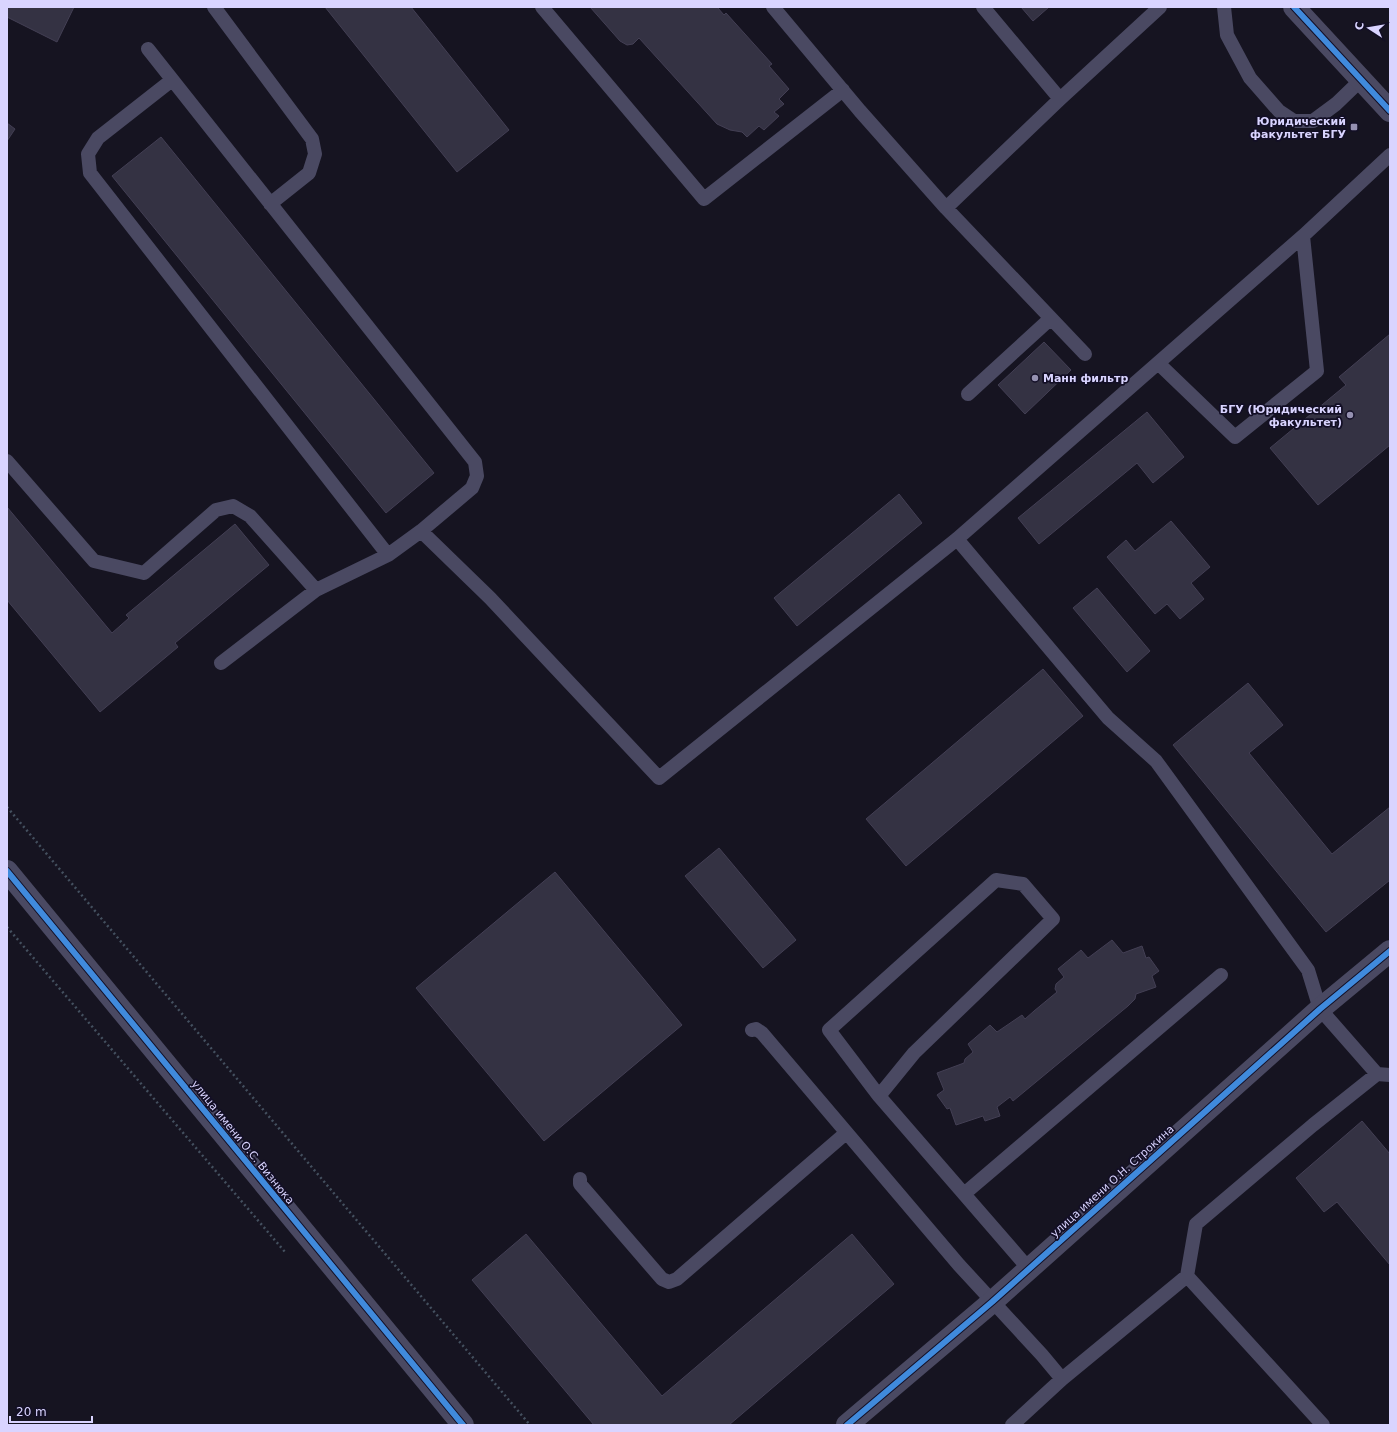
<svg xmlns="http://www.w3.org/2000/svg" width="1397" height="1432" font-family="'DejaVu Sans',sans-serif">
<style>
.building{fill:#343243;stroke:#433f54}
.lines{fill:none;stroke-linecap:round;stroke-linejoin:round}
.path{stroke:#44505f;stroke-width:2.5;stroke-dasharray:2 3;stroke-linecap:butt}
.service{stroke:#4a4962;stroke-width:14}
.minor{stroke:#4a4962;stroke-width:22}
.tertiary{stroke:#4a4962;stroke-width:22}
.cycleway-casing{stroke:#130f26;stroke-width:8}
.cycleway{stroke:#408adc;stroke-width:6}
.poi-dot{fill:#9591b1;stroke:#130f26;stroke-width:1.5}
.labels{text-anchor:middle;stroke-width:3.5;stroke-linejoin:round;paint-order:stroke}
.poi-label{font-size:11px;font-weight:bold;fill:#d9d4ff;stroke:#130f26;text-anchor:end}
.street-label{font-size:11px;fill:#d9d4ff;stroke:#130f26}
</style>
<rect width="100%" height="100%" fill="#161421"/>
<path class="building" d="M7 7H74L57 42 7 17Z
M325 7H411L509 130 457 172Z
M590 7H717L724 15 726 13 772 64 769 66 789 89 779 99 784 104 774 112 779 116 764 130 759 126 747 137 742 132 730 130 717 124 639 38 633 44 627 45 620 41Z
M1021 7H1049L1033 21Z
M7 123 15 129 7 141Z
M161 137 434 473 386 513 112 176Z
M1390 334V445L1318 505 1270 448 1346 385 1339 377Z
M1044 342 1071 370 1025 414 998 385Z
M1147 412 1184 457 1153 483 1137 463 1039 544 1018 518Z
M899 494 922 523 797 626 774 598Z
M7 507 112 633 129 618 126 615 235 524 269 565 175 643 178 647 100 712 7 600Z
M1171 521 1210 567 1191 583 1204 599 1180 619 1167 604 1155 614 1107 557 1126 540 1135 551Z
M1097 588 1150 651 1127 672 1073 608Z
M1043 669 1083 716 906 866 866 819Z
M1248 683 1283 725 1249 753 1332 854 1390 807V880L1326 932 1173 745Z
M719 848 796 940 763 968 685 876Z
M555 872 682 1025 544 1141 416 988Z
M1112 940 1123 953 1142 946 1146 958 1149 957 1159 971 1152 976 1156 987 1136 994 1135 999 1128 1006 1013 1101 1010 1097 997 1107 1000 1116 985 1121 983 1116 956 1125 950 1108 947 1109 937 1095 944 1090 937 1073 964 1063 965 1059 973 1052 968 1044 990 1025 997 1032 1022 1015 1025 1019 1034 1011 1057 992 1055 989 1056 984 1064 977 1058 969 1081 950 1088 958Z
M1362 1121 1390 1154V1265L1337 1202 1324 1212 1296 1178Z
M526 1234 662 1396 852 1234 894 1284 729 1425H594L472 1280Z"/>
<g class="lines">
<path class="path" d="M7 807 530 1425
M7 927 285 1252"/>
<path class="service" d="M214 7 312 139 315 154 309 173 270 204
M542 7 704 199 843 90
M773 7 860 111 946 208 1085 354
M983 7 1060 99
M1224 7 1227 35 1250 78 1279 111 1294 121H1313L1336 104 1362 79
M148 49 475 462 477 476 472 488 421 531 388 555 316 590 221 663
M172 80 98 138 88 154 90 173 388 555
M946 208 1060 99 1160 7
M1158 363 1235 437 1317 371 1303 236
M968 394 1050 319
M7 461 94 561 144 573 216 510 233 506 250 516 316 590
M421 531 490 598 659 778 957 539 1303 236 1390 155
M957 539 1108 718 1156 761 1308 970 1320 1009 1377 1074 1390 1075
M752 1030 756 1029 762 1033 959 1265 1042 1355 1062 1379
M879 1096 829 1030 996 880 1023 884 1053 919 914 1053 879 1096 964 1194
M580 1179V1184L662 1279 669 1282 677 1279 846 1133
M1029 1269 964 1194 1221 975
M1187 1276 1323 1425
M1012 1425 1062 1379 1187 1276 1196 1224 1313 1125 1377 1074"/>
<path class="minor" d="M1294 7 1390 111
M847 1425 992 1302 1320 1009 1390 951"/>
<path class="tertiary" d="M7 871 463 1425"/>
<defs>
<path id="cycleway" d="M1294 7 1390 111
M7 871 463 1425
M847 1425 992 1302 1320 1009 1390 951"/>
</defs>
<use href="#cycleway" class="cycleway-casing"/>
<use href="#cycleway" class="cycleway"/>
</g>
<g class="poi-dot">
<rect x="1350" y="123" width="8" height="8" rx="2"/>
<circle cx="1035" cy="378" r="4"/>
<circle cx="1350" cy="415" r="4"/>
</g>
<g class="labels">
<g class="poi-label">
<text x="1346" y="125">Юридический<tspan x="1346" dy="13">факультет БГУ</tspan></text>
<text x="1043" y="382" text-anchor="start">Манн фильтр</text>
<text x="1342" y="413">БГУ (Юридический<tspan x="1342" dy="13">факультет)</tspan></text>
</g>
<g class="street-label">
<text transform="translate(243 1142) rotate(51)" y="4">улица имени О.С. Визнюка</text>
<text transform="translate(1112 1181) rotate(-42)" y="4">улица имени О.Н. Строкина</text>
</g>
</g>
<rect width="1397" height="1432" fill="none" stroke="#d9d4ff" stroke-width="16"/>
<g transform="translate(1369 28) rotate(282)" stroke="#130f26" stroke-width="3" paint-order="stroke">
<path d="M0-3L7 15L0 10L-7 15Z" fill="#d9d4ff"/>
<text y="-6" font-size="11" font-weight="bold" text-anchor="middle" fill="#d9d4ff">С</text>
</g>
<path d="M10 1416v6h82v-6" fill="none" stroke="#d9d4ff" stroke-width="2"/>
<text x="16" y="1416" font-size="12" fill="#d9d4ff" stroke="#130f26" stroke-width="3" paint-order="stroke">20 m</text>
</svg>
